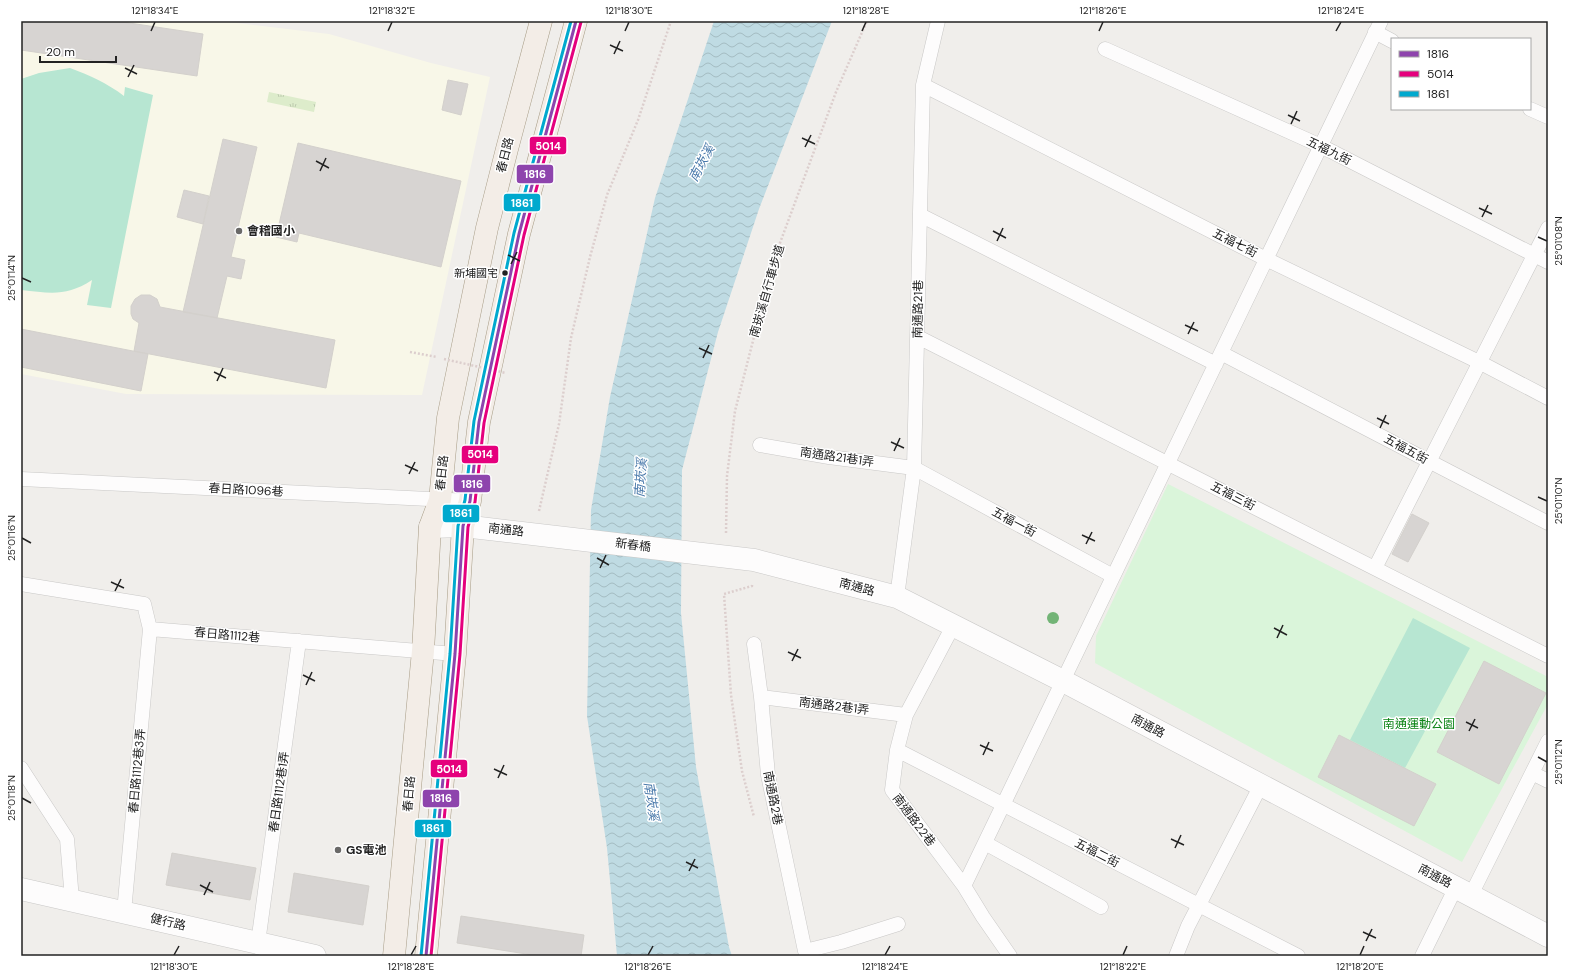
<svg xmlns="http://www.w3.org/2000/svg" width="1569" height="977" font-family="'DM Sans','Noto Sans TC',sans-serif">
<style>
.education{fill:#f8f7e8}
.grass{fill:url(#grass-tufts)}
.park{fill:#daf5da}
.pitch{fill:#b7e6d2}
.water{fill:url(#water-waves)}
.building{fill:#d7d4d2;stroke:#d3d0cc}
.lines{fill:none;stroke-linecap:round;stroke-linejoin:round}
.lane-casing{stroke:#c9c8c7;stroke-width:15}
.street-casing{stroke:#c9c8c7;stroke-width:23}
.primary-casing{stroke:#a79c86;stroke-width:23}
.path{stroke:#dccecd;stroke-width:2.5;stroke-dasharray:2 2;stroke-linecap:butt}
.lane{stroke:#fdfcfc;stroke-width:14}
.street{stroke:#fdfcfc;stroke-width:22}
.primary{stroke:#f3ede7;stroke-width:22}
.path-bridge{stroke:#dccecd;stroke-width:2.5;stroke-dasharray:2 2;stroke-linecap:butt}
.bus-1-casing{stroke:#fff;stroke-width:6}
.bus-2-casing{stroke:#fff;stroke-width:6}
.bus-3-casing{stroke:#fff;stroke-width:6}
.bus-1{stroke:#8e44ad;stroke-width:3}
.bus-2{stroke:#e5007d;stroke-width:3}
.bus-3{stroke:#00a9ce;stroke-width:3}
.tree{fill:#73b476}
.ticks{fill:none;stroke:#222;stroke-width:1.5}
.poi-dot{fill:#6a6968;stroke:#fff;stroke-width:1.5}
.bus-dot{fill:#222;stroke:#fff;stroke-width:1.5}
.labels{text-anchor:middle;stroke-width:3;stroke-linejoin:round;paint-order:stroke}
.bus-label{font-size:11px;fill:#222;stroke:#fff;text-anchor:end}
.street-label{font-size:12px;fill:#222;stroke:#fff}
.poi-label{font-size:12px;font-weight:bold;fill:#222;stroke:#fff;text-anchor:start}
.park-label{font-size:12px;fill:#0c8416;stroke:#fff}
.water-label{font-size:13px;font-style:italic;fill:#4a7aab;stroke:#fff}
.line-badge{stroke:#fff;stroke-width:1.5}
.badge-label{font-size:11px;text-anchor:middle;font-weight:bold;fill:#fff}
.neatline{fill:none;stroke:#222;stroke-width:1.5}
.ticks-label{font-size:10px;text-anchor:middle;fill:#222}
</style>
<defs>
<pattern id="grass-tufts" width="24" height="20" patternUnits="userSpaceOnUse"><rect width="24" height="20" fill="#ddeccb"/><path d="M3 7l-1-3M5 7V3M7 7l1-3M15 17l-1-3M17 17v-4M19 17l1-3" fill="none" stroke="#bdcaae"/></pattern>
<pattern id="water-waves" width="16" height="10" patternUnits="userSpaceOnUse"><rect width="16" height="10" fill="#bfdbe3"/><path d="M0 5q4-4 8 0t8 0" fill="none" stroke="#a4bcc2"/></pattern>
</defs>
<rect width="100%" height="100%" fill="#f0eeeb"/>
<path class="education" d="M21 21H220L329 34 431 63 490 77 422 395 126 394 21 374Z"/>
<path class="grass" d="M269 92 316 102 314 112 267 102Z"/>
<path class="park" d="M1168 484 1548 677V704L1462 862 1095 663 1096 636Z"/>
<path class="pitch" d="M70 68C89 75 107 83 124 96L125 87 153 95 111 308 87 305 92 280C66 297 50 293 21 290V79L39 73Z
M1413 618 1470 648 1405 768 1350 740Z"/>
<path class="water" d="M714 21H832L759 209 718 332 682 470 681 613 696 767 729 947 732 956H617L607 848 587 716 591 510 610 397 655 198Z"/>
<path class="building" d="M23 21H116L203 34 197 76 21 50V36Z
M448 80 468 84 461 115 442 110Z
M223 139 257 147 231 257 245 260 241 279 227 276 217 318 183 312Z
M298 143 461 181 441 267 299 233 297 242 276 237Z
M184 190 209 196 203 224 177 217Z
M141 295H150L157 299 160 307 335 340 326 388 134 351 139 323 133 319 131 314V306L135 299Z
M21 329 148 354 141 391 21 367Z
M1412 514 1429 523 1408 562 1392 554Z
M1484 661 1546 693 1499 784 1437 752Z
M1339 735 1436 784 1414 826 1318 777Z
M172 853 256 868 250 900 166 885Z
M294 873 369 886 363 925 288 912Z
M461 916 584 935 581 956H539L457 943Z"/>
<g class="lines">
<defs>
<path id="lane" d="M1375 32 1392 41
M1105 49 1321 146 1548 262
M923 85 1266 259 1479 362 1548 398
M1530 109 1548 117
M920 215 1216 364
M918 337 1548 656
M1221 353 1548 523
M760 445 829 457 914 468 1113 576
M21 479 470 501
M1375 568 1548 228
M21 584 144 604 150 629 455 654
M897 597 914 468 923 85 938 21
M953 626 906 715 897 750 892 790 964 886 983 917 1010 956
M754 644 761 697 768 775 805 951 841 942 898 924
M761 697 906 715
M897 750 1298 956
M21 768 67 839 72 900
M1532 773 1548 781
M985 843 1101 907
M964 886 1381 21
M1471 895 1548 741
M124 912 150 629
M258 943 299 641
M1176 956 1188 926 1261 785
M1422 956 1456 887"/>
<path id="street" d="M430 527 463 526 754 560 897 597 1063 681 1548 936
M21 889 315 956"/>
<path id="primary" d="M394 956 423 651 430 527 440 500 448 418 487 228 507 149 541 21
M426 956 455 654 463 526 470 501 479 422 519 234 576 21"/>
</defs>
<use href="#lane" class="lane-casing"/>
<use href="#street" class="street-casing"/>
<use href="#primary" class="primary-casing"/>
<path class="path" d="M410 352 437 357
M539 511 559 424 571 338 590 257 607 195 638 120 671 21
M726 533 727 476 735 411 774 259 836 92 867 21
M752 585V586L724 594 731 695 742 771 754 817"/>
<use href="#lane" class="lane"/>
<use href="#street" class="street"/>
<use href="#primary" class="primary"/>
<path class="path-bridge" d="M444 359 506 373"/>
<defs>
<path id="bus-1" d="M426 956 455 654 463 526 470 501 479 422 519 234 576 21"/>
<path id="bus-2" d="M431 956 460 654 468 527 475 502 484 423 524 235 581 22"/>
<path id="bus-3" d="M421 956 450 654 458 526 465 500 474 421 514 233 571 21"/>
</defs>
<use href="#bus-1" class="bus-1-casing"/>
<use href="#bus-2" class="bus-2-casing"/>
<use href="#bus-3" class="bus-3-casing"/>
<use href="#bus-1" class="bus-1"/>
<use href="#bus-2" class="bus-2"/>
<use href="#bus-3" class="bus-3"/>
</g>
<circle class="tree" cx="1053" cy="618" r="6"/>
<path class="ticks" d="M151 31 155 22M388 31 392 22M625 31 629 22M862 31 866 22M1099 31 1103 22M1336 31 1341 22M610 45 623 51M614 54 620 41M125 68 137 74M128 77 134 65M1288 115 1300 121M1291 124 1297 111M802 138 815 144M805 147 811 135M316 161 329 168M320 171 326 158M1479 208 1492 214M1482 217 1488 205M993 231 1006 238M1538 237 1547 241M997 241 1003 228M508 255 520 261M511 264 517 252M22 278 31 282M1185 325 1198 331M1188 334 1194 322M699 348 712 354M703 358 709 345M214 372 226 378M217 381 223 368M1377 418 1389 424M1380 428 1386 415M891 442 904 448M894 451 900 438M405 465 418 471M409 474 415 462M1538 497 1547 501M1082 535 1095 541M22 538 31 543M1086 544 1092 532M597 558 609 565M600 568 606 555M111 582 124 588M115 591 121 579M1274 628 1287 635M1277 638 1283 625M788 652 801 658M792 661 798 649M303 675 315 681M306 685 312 672M1466 722 1478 728M1469 731 1475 719M980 745 993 751M983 755 989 742M1538 757 1547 762M494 769 507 775M498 778 504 765M22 798 31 803M1171 839 1184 845M1175 848 1181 835M686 862 698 868M689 871 695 859M200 885 213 892M204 895 210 882M1363 932 1376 938M1366 941 1372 929M174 955 179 946M411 955 416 946M648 955 653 946M885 955 890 946M1123 955 1127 946M1360 955 1364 946"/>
<g class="poi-dot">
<circle cx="239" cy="231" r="4"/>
<circle cx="338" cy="850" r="4"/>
</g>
<circle class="bus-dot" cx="505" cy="273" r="3.5"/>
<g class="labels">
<g class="bus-label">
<text x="498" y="277">新埔國宅</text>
</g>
<g class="street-label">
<text transform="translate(1329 151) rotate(26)" y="4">五福九街</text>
<text transform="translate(505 155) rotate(-76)" y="4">春日路</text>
<text transform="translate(1235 243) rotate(27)" y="4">五福七街</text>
<text transform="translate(767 291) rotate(-74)" y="4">南崁溪自行車步道</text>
<text transform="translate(918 309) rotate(-89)" y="4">南通路21巷</text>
<text transform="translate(1406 449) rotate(28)" y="4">五福五街</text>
<text transform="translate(837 457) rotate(8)" y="4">南通路21巷1弄</text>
<text transform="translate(442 473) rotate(-84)" y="4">春日路</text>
<text transform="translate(246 490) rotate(3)" y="4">春日路1096巷</text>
<text transform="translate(1233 496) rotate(27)" y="4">五福三街</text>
<text transform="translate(1014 522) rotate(28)" y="4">五福一街</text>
<text transform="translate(506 530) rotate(6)" y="4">南通路</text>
<text transform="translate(633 545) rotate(7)" y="4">新春橋</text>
<text transform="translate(857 587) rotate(15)" y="4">南通路</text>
<text transform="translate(227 635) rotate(5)" y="4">春日路1112巷</text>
<text transform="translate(834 706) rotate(7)" y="4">南通路2巷1弄</text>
<text transform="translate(1148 726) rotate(28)" y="4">南通路</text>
<text transform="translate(137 771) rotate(-85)" y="4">春日路1112巷3弄</text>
<text transform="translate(279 792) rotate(-82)" y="4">春日路1112巷1弄</text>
<text transform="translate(409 794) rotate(-85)" y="4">春日路</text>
<text transform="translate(773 798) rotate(79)" y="4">南通路2巷</text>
<text transform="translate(914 820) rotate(53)" y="4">南通路22巷</text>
<text transform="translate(1097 853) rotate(27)" y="4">五福二街</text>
<text transform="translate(1435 876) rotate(28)" y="4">南通路</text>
<text transform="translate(168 922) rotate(13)" y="4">健行路</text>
</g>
<g class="poi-label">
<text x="247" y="235">會稽國小</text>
<text x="346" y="854">GS電池</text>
</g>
<g class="park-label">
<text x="1419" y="728">南通運動公園</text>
</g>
<g class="water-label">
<text transform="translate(701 163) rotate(-62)" y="5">南崁溪</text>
<text transform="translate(640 478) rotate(-86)" y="5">南崁溪</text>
<text transform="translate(652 801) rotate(82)" y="5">南崁溪</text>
</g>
</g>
<g class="line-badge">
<rect x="529" y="136" width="38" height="19" rx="4" fill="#e5007d"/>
<rect x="516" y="164" width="38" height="20" rx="4" fill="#8e44ad"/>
<rect x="503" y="193" width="38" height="19" rx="4" fill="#00a9ce"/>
<rect x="461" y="445" width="38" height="19" rx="4" fill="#e5007d"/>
<rect x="453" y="474" width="38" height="19" rx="4" fill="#8e44ad"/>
<rect x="442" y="504" width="38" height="19" rx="4" fill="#00a9ce"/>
<rect x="430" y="759" width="38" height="19" rx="4" fill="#e5007d"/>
<rect x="422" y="789" width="38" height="19" rx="4" fill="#8e44ad"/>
<rect x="414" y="819" width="38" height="19" rx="4" fill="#00a9ce"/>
</g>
<g class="badge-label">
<text x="548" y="150">5014</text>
<text x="535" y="178">1816</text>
<text x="522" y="207">1861</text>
<text x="480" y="458">5014</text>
<text x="472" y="488">1816</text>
<text x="461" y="517">1861</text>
<text x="449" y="773">5014</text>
<text x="441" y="802">1816</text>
<text x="433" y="832">1861</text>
</g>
<rect width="1569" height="977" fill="none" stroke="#ffffff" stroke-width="44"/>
<rect x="1391" y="38" width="140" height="72" fill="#ffffff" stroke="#a7a7a7"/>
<rect x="1399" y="51" width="20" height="6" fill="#8e44ad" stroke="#a7a7a7"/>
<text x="1427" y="58" font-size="12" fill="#222222">1816</text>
<rect x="1399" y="71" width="20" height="6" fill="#e5007d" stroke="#a7a7a7"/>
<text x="1427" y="78" font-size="12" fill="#222222">5014</text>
<rect x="1399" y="91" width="20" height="6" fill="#00a9ce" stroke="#a7a7a7"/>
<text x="1427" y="98" font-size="12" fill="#222222">1861</text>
<path d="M40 56v6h76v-6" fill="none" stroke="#222222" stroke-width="2"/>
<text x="46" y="56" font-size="12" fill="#222222" stroke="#ffffff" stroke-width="3" paint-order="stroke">20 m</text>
<rect x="22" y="22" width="1525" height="933" class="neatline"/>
<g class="ticks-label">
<text x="155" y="14">121°18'34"E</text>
<text x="392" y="14">121°18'32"E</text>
<text x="629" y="14">121°18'30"E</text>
<text x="866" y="14">121°18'28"E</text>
<text x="1103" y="14">121°18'26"E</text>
<text x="1341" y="14">121°18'24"E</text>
<text transform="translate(1558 241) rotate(-90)" y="4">25°01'08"N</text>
<text transform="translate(11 278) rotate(-90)" y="4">25°01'14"N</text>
<text transform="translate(1558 501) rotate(-90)" y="4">25°01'10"N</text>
<text transform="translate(11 538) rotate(-90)" y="4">25°01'16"N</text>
<text transform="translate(1558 762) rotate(-90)" y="4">25°01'12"N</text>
<text transform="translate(11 798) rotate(-90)" y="4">25°01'18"N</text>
<text x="174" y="970">121°18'30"E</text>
<text x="411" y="970">121°18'28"E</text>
<text x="648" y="970">121°18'26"E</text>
<text x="885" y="970">121°18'24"E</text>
<text x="1123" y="970">121°18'22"E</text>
<text x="1360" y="970">121°18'20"E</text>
</g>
</svg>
